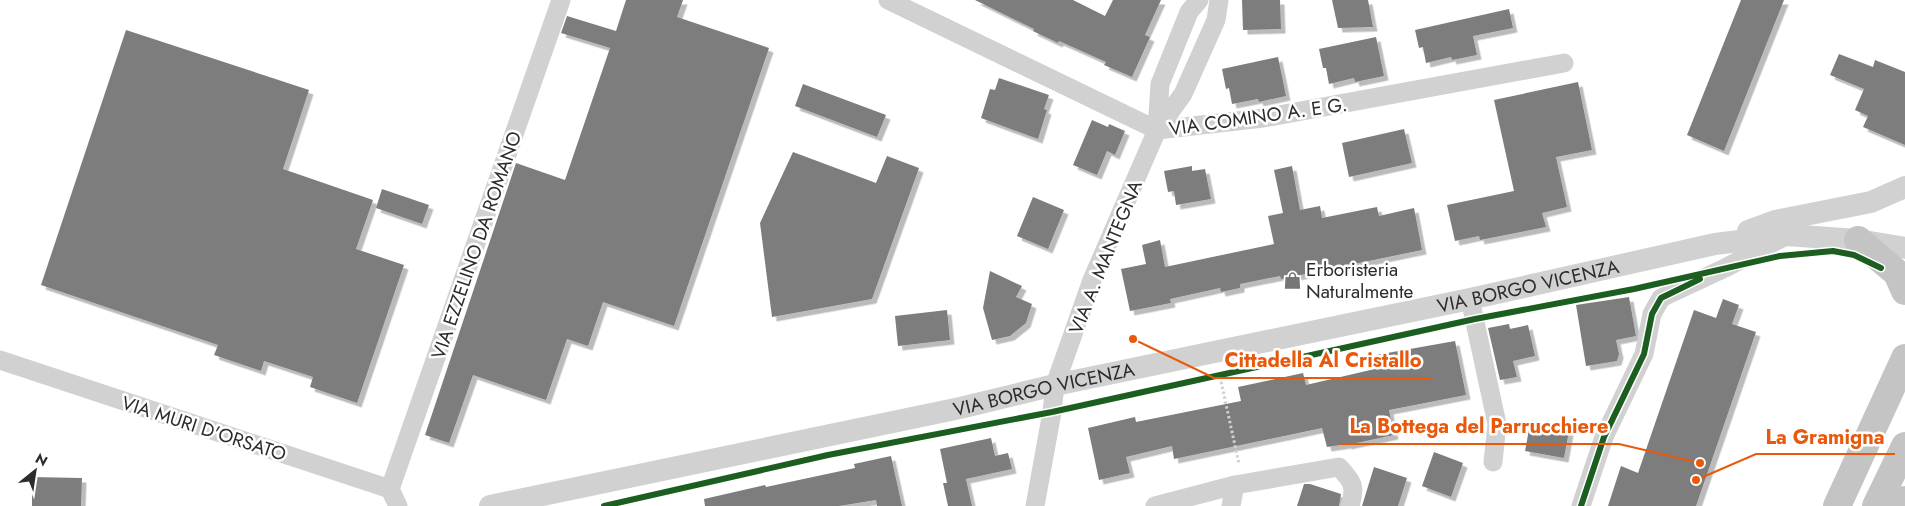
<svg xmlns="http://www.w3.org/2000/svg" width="1905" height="506" font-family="Jost,sans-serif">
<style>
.building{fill:#7d7d7d;filter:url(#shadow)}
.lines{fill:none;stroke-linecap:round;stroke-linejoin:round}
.path{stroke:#d1d1d1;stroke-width:3;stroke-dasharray:2.5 2.5;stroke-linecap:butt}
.minor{stroke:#d1d1d1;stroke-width:19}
.tertiary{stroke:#d1d1d1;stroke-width:22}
.primary{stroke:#c4c4c4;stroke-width:28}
.cycleway-casing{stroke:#fff;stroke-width:9}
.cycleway{stroke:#1b5e20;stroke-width:6}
.labels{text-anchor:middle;stroke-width:5;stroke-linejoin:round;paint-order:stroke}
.street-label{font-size:19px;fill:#2c2c2c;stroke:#fff}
.poi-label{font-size:19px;fill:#2c2c2c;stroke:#fff;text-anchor:start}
.leader{fill:none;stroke:#e8590c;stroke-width:2}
.callout-dot{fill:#e8590c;stroke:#fff;stroke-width:2}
.callout-label{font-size:20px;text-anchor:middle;font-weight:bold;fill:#e8590c;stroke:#fff;stroke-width:5;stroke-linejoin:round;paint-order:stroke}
</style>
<defs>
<filter id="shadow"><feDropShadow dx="4.5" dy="4.5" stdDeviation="0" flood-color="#0004"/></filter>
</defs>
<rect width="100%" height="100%" fill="#fff"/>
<path class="building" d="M626 0H683L677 17 769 48 674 326 603 302 588 346 567 339 546 400 473 375 449 443 425 435 516 163 565 180 610 48 561 33 567 16 616 31Z
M975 0H1073L1105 16 1113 0H1161L1145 35 1150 37 1132 77 1104 65 1106 62 1059 41 1058 43 1033 31 1034 29Z
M1242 0H1280L1281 29 1243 30Z
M1332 0H1368L1373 27 1338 28Z
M1741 0H1784L1724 151 1687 135Z
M1509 9 1513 28 1473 36 1477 55 1452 60 1451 57 1426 63 1423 47 1419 48 1415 30Z
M126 30 309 90 283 169 373 200 356 249 404 265 357 403 310 387 313 377 264 361 261 371 214 355 218 345 41 285Z
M1376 37 1384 76 1355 82 1354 78 1329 84 1326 68H1323L1319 49Z
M1839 54 1873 67 1875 60 1905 72V145L1863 127 1868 116 1855 110 1864 89 1830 75Z
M1278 57 1286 96 1259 102 1258 99 1232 104 1229 88 1226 89 1222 69Z
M999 78 1049 95 1044 109 1047 110 1038 139 981 118 990 89 995 90Z
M1578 82 1592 150 1556 157 1567 207 1542 213 1546 227 1480 240 1479 236 1455 241 1447 205 1514 191 1494 100Z
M803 84 886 115 877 137 795 106Z
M1092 120 1108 127 1109 124 1125 131 1115 155 1107 151 1097 175 1073 165Z
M1404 129 1412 163 1349 177 1342 143Z
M793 152 876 183 887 156 919 168 872 299 772 317 760 223Z
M1192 166V171L1205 169 1211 199 1176 205 1174 191 1168 192 1164 171Z
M1292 166 1300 210 1320 206 1322 218 1377 207 1379 216 1414 208 1422 250 1281 279 1280 276 1240 284V288L1221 292 1220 288 1170 299 1171 303 1130 311 1121 269 1146 264 1142 245 1160 240 1165 267 1274 244 1268 216 1283 213 1274 170Z
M382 189 429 205 422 224 376 208Z
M1033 197 1064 210 1048 249 1017 236Z
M990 271 1022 286 1016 297 1032 304 1026 323 1010 336 992 340 983 308Z
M1629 297 1636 336 1616 340 1619 354 1617 361 1586 366 1576 305Z
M1723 299 1739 305 1732 324 1756 332 1696 506H1608L1621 466 1638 473 1694 310 1716 318Z
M947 310 950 340 898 346 895 316Z
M1509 324 1510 329 1528 325 1535 356 1513 361 1517 377 1500 380 1488 328Z
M1455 341 1466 395 1389 410 1394 435 1347 445V444L1327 447 1322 428 1174 459 1172 446 1126 457 1130 473 1099 480 1088 428 1135 417 1136 422 1241 401 1238 387 1303 373 1306 385 1379 368 1376 355Z
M1530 424 1569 431 1564 458 1525 451Z
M991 438 995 456 1008 453 1012 469 966 479 972 506H948L943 483H947L940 449Z
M1434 452 1463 463 1451 497 1422 486Z
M891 456 902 506H877L876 500 839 506H705L704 499 765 485 766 487 855 468 854 464Z
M1374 467 1407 478 1398 506H1362Z
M32 477 82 478 81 506H32Z
M1304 484H1310L1341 494 1339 506H1297Z"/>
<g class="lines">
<path class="path" d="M1219 372 1239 464"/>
<path class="minor" d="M888 0 1157 130 1263 118 1564 63
M1157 130 1160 84 1189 12 1199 0
M1470 299 1497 424 1493 462
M0 360 390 489 398 506
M1235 485 1339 467C1353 482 1356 486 1350 506
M390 489 561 0
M1035 506 1052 412 1055 385 1092 280 1157 130 1183 94 1216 20 1219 0
M1155 506 1235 485 1231 506
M1581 506 1604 437 1644 354 1652 314 1661 298 1725 268 1782 238"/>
<g class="tertiary">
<path d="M1748 231 1775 221 1871 202 1905 187"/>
<path id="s1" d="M490 506 960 408 1055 385 1470 299 1715 244 1786 235 1858 240 1905 248"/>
</g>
<path class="primary" d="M1858 240 1897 273 1905 291
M1837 506 1905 358
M1876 506 1905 446
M1902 506 1905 500"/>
<defs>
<path id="cycleway" d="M604 506 828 455 1052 412 1475 319 1634 289 1780 256 1833 251 1854 255 1881 268
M1581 506 1604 437 1644 354 1652 314 1661 298 1700 279"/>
</defs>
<use href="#cycleway" class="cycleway-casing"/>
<use href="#cycleway" class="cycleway"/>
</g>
<defs>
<symbol id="shop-bare" viewBox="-9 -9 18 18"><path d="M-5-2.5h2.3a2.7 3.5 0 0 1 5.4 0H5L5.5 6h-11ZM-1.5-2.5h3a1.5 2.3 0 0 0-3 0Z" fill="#767676" stroke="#fff" stroke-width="2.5" paint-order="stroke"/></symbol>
</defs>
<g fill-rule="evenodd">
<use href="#shop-bare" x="1280" y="268" width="25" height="25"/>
</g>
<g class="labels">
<g class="street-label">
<text transform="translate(1258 116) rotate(-8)" y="7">VIA COMINO A. E G.</text>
<text transform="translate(476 245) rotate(-71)" y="7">VIA EZZELINO DA ROMANO</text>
<text transform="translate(1105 257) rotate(-68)" y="7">VIA A. MANTEGNA</text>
<text dy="7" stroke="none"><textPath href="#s1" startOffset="1061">VIA BORGO VICENZA</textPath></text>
<text dy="7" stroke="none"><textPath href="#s1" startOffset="566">VIA BORGO VICENZA</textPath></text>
<text transform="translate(204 428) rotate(18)" y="7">VIA MURI D'ORSATO</text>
</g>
<g class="poi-label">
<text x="1306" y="276">Erboristeria<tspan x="1306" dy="22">Naturalmente</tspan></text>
</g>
</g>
<path class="leader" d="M1133 339L1214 378H1431M1700 463L1619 444H1340M1696 480L1756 454H1895"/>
<g class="callout-dot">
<circle cx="1133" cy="339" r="5"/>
<circle cx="1700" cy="463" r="5"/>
<circle cx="1696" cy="480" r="5"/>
</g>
<g class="callout-label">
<text x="1323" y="367">Cittadella Al Cristallo</text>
<text x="1479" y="433">La Bottega del Parrucchiere</text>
<text x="1825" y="444">La Gramigna</text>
</g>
<g transform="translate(35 471) rotate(30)" stroke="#ffffff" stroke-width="4" paint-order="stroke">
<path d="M0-4L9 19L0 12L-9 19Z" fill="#2c2c2c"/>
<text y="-8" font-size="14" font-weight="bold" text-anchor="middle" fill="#2c2c2c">N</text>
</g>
</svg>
